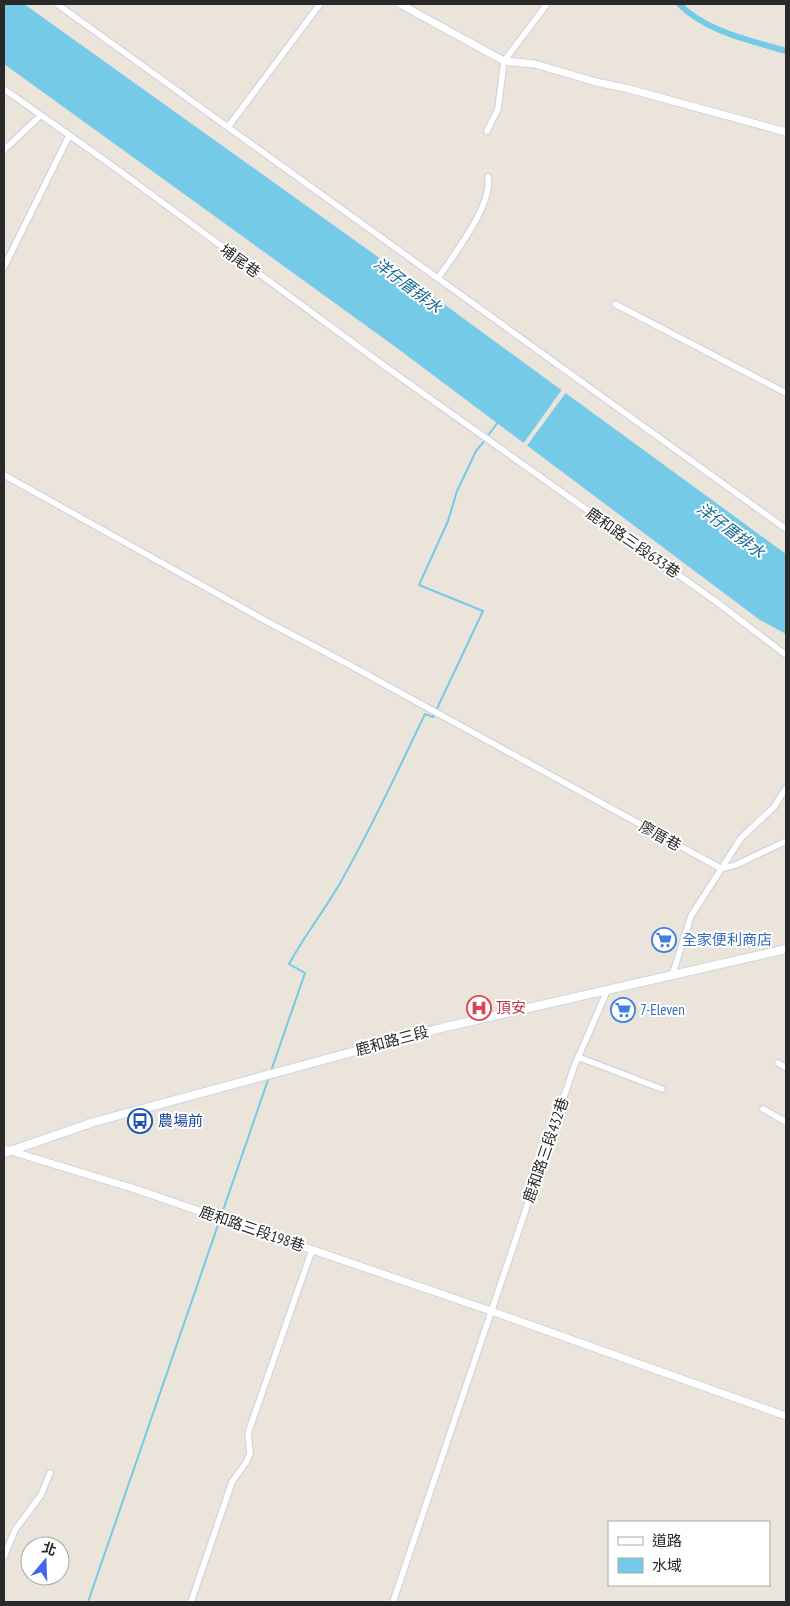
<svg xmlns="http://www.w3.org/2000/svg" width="790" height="1606" font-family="'PT Sans Narrow','Noto Sans TC',sans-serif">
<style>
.water{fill:#74cae7}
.pier{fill:#ebe4db}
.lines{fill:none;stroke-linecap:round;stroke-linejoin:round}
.stream{stroke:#74cae7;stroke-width:2}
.canal{stroke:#74cae7;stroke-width:6}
.minor-casing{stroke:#d1d4e1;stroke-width:8}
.tertiary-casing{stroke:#d1d4e1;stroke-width:9}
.secondary-casing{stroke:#d1d4e1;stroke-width:10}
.minor{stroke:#fff;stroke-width:5.5}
.tertiary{stroke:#fff;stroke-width:7}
.secondary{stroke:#fff;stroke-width:8}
.labels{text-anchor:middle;stroke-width:4;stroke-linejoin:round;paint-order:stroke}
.street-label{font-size:15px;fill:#292929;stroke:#fff}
.shop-label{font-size:15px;fill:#366cbe;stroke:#fff;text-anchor:start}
.health-label{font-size:15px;fill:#be3a42;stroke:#fff;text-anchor:start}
.transit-label{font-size:15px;fill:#164399;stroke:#fff;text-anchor:start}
.water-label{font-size:16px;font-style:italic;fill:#146892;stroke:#fff}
</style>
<rect width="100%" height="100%" fill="#ebe4db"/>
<path class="water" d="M4 4H24L441 302 786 554V634L760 620 397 348 4 64Z"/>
<path class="pier" d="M563 388 567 391 526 447 523 444Z"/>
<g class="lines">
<path class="stream" d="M487 437 498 422
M271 1071 305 973 289 964C306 933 328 906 344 876 374 823 399 768 425 714L433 717 483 611 419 585 448 521 457 491 476 451 485 440
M88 1602 269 1077"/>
<path class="canal" d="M679 4C707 32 749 40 786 51"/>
<defs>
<path id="minor" d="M57 4 786 529
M4 89 110 164 390 370 718 603 786 655
M228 127 320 4
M487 131 498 109 504 61 547 4
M4 150 40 116
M4 267 69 136
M439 277C454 254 493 205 488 177
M615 304 786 393
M4 475 266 621 346 663 722 869 738 864 786 841
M672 976 691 916 741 838 774 807 786 788
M578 1057 662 1089
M778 1063 786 1068
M763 1109 786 1122
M4 1557 15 1530 41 1495 50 1473
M191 1602 232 1482 247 1461 250 1453 248 1433 312 1250
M393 1602 574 1067 607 991"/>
<path id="tertiary" d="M400 4 504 61 535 64 596 82 629 89 786 132
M4 1149 135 1189 491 1311 786 1416"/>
<path id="secondary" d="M4 1153 94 1122 441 1028 786 949"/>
</defs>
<use href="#minor" class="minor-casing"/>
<use href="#tertiary" class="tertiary-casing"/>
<use href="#secondary" class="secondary-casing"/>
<use href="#minor" class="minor"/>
<use href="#tertiary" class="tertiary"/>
<use href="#secondary" class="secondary"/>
</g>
<defs>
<symbol id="supermarket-ring" viewBox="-11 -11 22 22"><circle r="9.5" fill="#fff" stroke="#3f7fe0" stroke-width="1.5"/><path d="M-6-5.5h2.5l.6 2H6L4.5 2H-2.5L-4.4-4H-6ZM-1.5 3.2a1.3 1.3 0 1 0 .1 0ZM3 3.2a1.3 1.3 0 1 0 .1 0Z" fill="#3f7fe0"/></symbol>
<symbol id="hospital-ring" viewBox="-11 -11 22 22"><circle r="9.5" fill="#fff" stroke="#e0444e" stroke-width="1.5"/><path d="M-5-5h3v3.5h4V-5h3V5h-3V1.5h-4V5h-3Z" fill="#e0444e"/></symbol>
<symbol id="bus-ring" viewBox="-11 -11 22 22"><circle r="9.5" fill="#fff" stroke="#1a4fb4" stroke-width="1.5"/><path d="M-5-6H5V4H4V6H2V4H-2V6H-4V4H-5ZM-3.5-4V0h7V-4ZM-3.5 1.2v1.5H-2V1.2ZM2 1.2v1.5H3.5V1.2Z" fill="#1a4fb4"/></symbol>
</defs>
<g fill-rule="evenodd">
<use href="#supermarket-ring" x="650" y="926" width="28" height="28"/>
<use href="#hospital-ring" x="465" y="994" width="28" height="28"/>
<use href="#supermarket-ring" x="609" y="996" width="28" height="28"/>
<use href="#bus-ring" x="126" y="1107" width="28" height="28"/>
</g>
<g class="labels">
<g class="street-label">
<text transform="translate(240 261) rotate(36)" y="5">埔尾巷</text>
<text transform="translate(633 543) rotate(35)" y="5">鹿和路三段633巷</text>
<text transform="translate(660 836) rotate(29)" y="5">廖厝巷</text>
<text transform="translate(392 1041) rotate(-15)" y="5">鹿和路三段</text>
<text transform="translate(546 1150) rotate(-71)" y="5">鹿和路三段432巷</text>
<text transform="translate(252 1229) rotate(19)" y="5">鹿和路三段198巷</text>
</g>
<g class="shop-label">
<text x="682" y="945">全家便利商店</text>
<text x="640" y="1015">7-Eleven</text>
</g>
<g class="health-label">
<text x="496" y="1013">頂安</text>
</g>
<g class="transit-label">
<text x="158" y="1126">農場前</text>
</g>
<g class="water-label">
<text transform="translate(408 285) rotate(37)" y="6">洋仔厝排水</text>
<text transform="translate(731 530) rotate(37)" y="6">洋仔厝排水</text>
</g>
</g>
<rect width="790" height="1606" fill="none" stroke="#292929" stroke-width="10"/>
<rect x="608" y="1521" width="162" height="65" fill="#ffffff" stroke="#a9a9a9"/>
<rect x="618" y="1537" width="25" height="8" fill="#ffffff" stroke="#a9a9a9"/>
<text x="652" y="1546" font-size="15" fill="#292929">道路</text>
<rect x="618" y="1558" width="25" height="15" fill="#74cae7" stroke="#a9a9a9"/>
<text x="652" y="1571" font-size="15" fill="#292929">水域</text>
<g transform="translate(45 1561) rotate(19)"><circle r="24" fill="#ffffff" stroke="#a9a9a9"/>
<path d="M0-4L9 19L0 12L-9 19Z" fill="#4366f0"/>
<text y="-8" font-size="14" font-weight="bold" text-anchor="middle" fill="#292929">北</text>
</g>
</svg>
